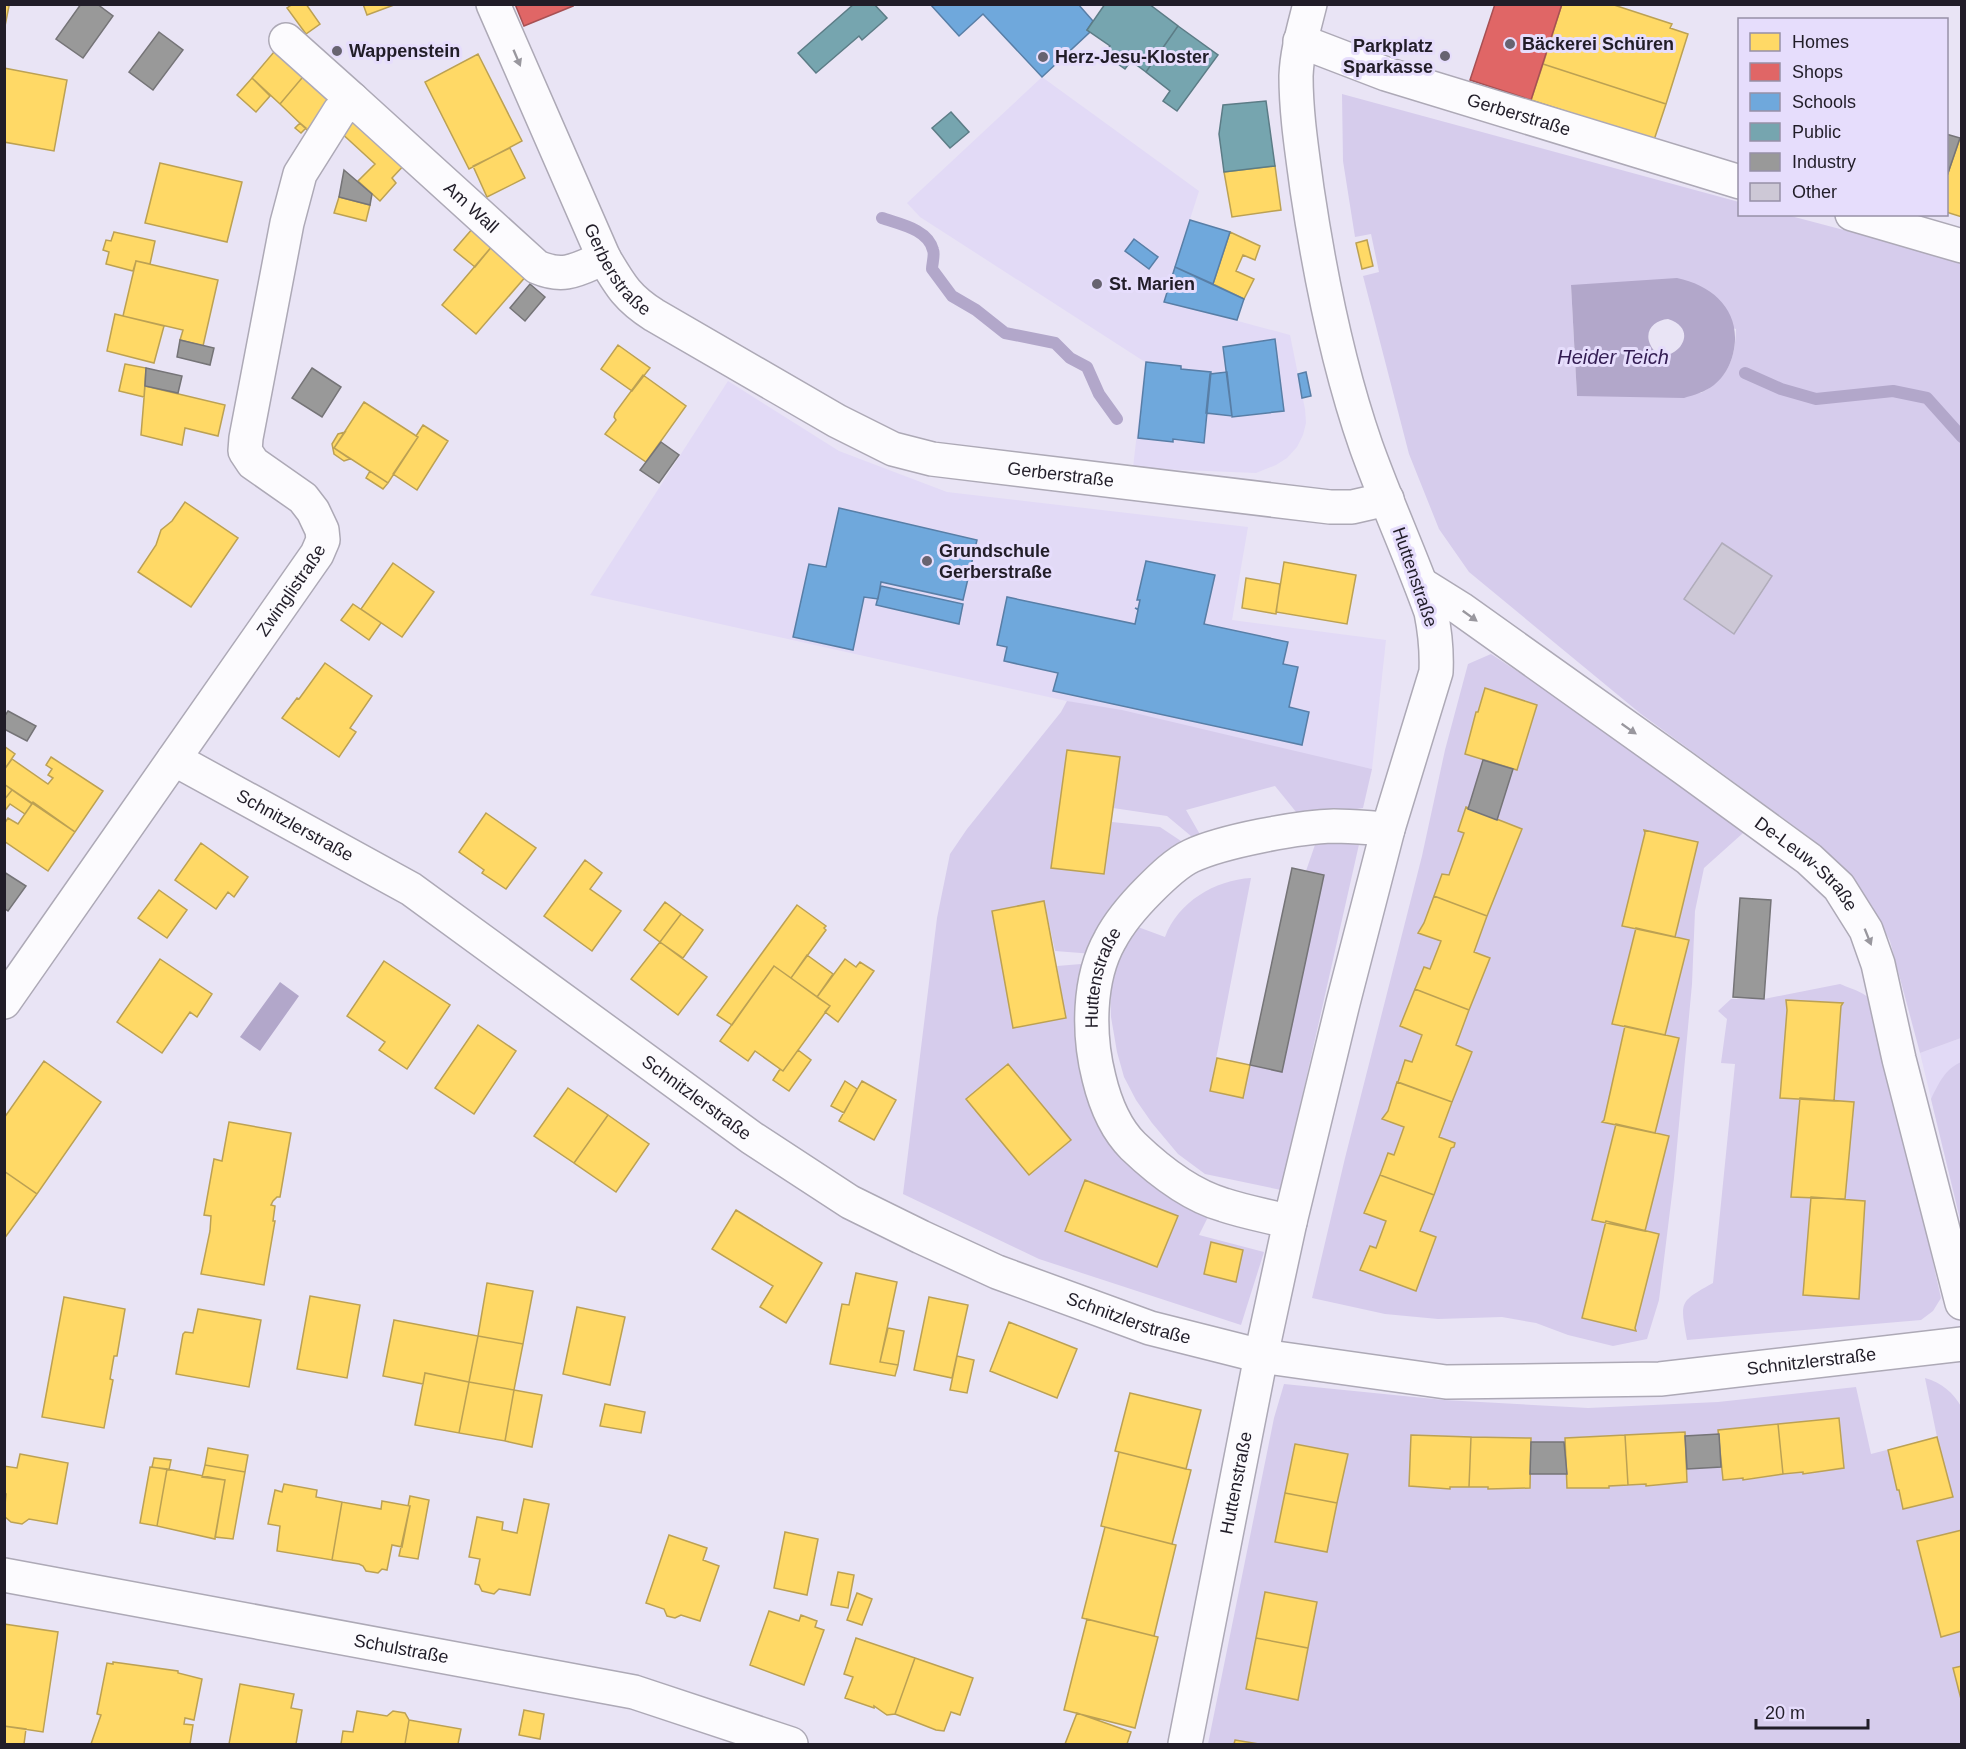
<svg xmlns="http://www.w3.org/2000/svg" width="1966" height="1749" font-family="Helvetica,sans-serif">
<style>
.built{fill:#e2daf6}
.green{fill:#d6ccec;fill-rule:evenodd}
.water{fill:#b2a7ca;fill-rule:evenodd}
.homes{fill:#ffd966;stroke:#bca153;stroke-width:1.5}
.shops{fill:#e06666;stroke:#a75053;stroke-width:1.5}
.schools{fill:#6fa8dc;stroke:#587ea6;stroke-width:1.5}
.public{fill:#76a5af;stroke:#5c7c86;stroke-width:1.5}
.industry{fill:#999;stroke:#757477;stroke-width:1.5}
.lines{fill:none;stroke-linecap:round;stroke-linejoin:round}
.stream{stroke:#b2a7ca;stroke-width:12}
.building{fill:#cdc8d6;stroke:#b0acba;stroke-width:1.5}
.minor-casing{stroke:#ada9b6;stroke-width:36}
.minor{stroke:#fcfbfe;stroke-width:33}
.oneway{fill:#99979e}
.poi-dot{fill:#676370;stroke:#e6ddfc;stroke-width:2}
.labels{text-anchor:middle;stroke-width:6;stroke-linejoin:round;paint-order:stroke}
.poi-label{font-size:18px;font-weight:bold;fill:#211d28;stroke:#e6ddfc;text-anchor:start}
.street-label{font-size:18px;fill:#211d28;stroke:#e6ddfc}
.water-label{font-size:20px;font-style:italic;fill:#331c52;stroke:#e6ddfc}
</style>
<rect width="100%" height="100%" fill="#e9e4f5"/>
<path class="built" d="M1042 77 1199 191 1164 301 1290 335 1305 409 1306 423 1303 435 1297 447 1287 458 1276 465 1256 473 1133 468 1145 362 920 217 907 203Z
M728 381 839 451 947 492 1248 527 1232 620 1386 640 1372 769 590 595Z
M1961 1038V1223L1920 1053Z"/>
<path class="green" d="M1342 94 1739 202 1740 214 1787 215 1961 261V1038L1920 1053 1890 941 1872 906 1847 872 1809 837 1641 714 1469 572 1439 529 1409 454 1363 276 1379 272 1371 234 1355 237 1343 161ZM1571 285 1736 329C1735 360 1728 378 1701 393L1577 396Z
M1491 654 1752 825 1704 868 1695 911 1692 984 1674 1178 1659 1300 1647 1339 1613 1346 1568 1335 1536 1323 1502 1317 1438 1319 1385 1314 1312 1298 1345 1158 1422 856 1445 750 1468 664Z
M1067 701 1122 710 1372 769 1363 808 1301 818 1275 786 1186 810 1202 838 1197 841 1167 816 1113 808 1119 757 1067 750 1051 868 1104 874 1112 822 1160 827 1187 845 1094 954 1055 951 1044 901 992 911 1014 1028 1066 1018 1057 966 1093 963 1084 1064 1210 1213 1199 1235 1264 1252 1241 1325 1039 1259 903 1194 937 918 950 854 967 829 1061 712Z
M1318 836 1360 840 1281 1190 1205 1174 1178 1154 1152 1123 1136 1100 1124 1077 1117 1052 1111 1017 1110 979 1116 959 1138 927 1165 937C1178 902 1215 880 1251 878L1210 1090 1250 1065 1282 1072 1324 875 1306 871Z
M1840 984C1854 990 1870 993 1876 1008L1941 1298 1933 1311 1921 1320 1687 1340C1680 1301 1679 1302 1713 1283L1735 1064 1721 1063 1727 1019 1718 1011 1731 999H1764Z
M1961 1062V1223L1931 1099C1939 1083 1945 1069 1961 1062Z
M1925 1378C1942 1383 1953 1392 1962 1408L1961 1744H1208L1274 1418 1284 1384 1444 1400 1588 1408 1718 1402 1856 1387 1871 1454 1937 1437Z"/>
<path class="water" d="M1677 278C1715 286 1743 313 1733 354 1730 366 1724 377 1714 385 1705 392 1694 395 1684 398L1577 396 1571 285ZM1668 319C1708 332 1663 375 1650 344 1644 330 1655 320 1668 319Z
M280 982 299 996 260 1051 240 1037Z"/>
<path class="homes" d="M4 4 9 6 4 31Z
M293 4H306L320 24 306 34 287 8Z
M363 4H394V5L367 15Z
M1562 4H1611L1672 24 1670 28 1688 34 1666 104 1543 64Z
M279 46 307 72 280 104 252 78Z
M478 54 522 141 469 169 425 82Z
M1543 64 1666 104 1654 140 1531 100Z
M4 68 67 80 54 151 4 142Z
M307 72 335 98 307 130 280 104Z
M252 78 270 96 256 112 237 95Z
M353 114 406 163 392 178 396 183 380 201 358 181 375 164 338 130Z
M300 123 306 128 301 133 295 128Z
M1960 138 1962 139V217L1946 212V179Z
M510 148 525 178 487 197 473 166Z
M160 163 242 182 227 242 145 223Z
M1275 166 1281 210 1232 217 1224 172Z
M339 197 370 205 366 221 334 213Z
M473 228 493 245 475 267 454 250Z
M114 232 155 241 150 264 136 261 133 271 106 264 109 252 103 250 106 240 111 241Z
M1230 232 1260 246 1255 260 1243 255 1236 271 1254 279 1244 299 1213 284Z
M1367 240 1373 266 1362 269 1356 243Z
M493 245 527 275 476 334 442 305Z
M136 261 218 280 203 346 180 340 183 330 123 316Z
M115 314 164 326 154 363 107 351Z
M618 345 650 368 632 391 601 369Z
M125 364 146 368 144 397 119 391Z
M643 375 686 406 646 462 605 434 616 420 614 417 615 413Z
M145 386 225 405 218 436 185 428 182 445 141 435Z
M364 402 418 437 388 483 334 448Z
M423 425 448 441 417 490 393 474 418 437 416 436Z
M345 432 334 448 350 459 344 461 334 454 332 444 338 434Z
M370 471 388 483 383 489 366 478Z
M185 502 238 538 191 607 138 572 156 545 161 530 172 521Z
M1284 562 1356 575 1347 624 1276 612Z
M393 563 434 592 402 637 361 609Z
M1246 578 1280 584 1276 614 1242 608Z
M353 604 381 623 369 640 341 620Z
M325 663 372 696 350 728 356 732 339 757 282 718 297 698 299 699Z
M1485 688 1537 705 1517 770 1465 754 1476 712H1478Z
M4 746 15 754 4 770Z
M1067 750 1120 757 1104 874 1051 868Z
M51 757 103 791 75 832 4 784V770L12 759 48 784 53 778 48 775 52 769 46 765Z
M4 784 12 790 4 800Z
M12 790 32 804 25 814 10 804 4 812V800Z
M33 802 75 832 48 871 4 841V824L8 818 18 824Z
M1466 807 1522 829 1487 916 1434 896 1442 874 1449 875 1464 833 1458 831Z
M486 813 536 848 506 889 482 873 484 870 459 852Z
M1644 830 1698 842 1675 937 1622 926 1645 833Z
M201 843 248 877 234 897 228 892 216 909 175 880Z
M585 860 602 873 590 889 621 911 592 951 544 916Z
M159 890 187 910 167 938 138 918Z
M1434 896 1487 916 1474 952 1490 958 1469 1010 1415 989 1424 967 1430 969 1441 941 1418 933 1424 923Z
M1044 901 1066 1018 1013 1028 992 911Z
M665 902 681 914 660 942 644 930Z
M797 905 826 926 824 928 826 930 791 978 774 966 732 1025 717 1015Z
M681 914 703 930 683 958 660 942Z
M1636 928 1689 940 1665 1035 1612 1024Z
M660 942 707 977 678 1015 631 979Z
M807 955 833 974 817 997 791 978Z
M160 959 212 994 197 1017 190 1012 162 1053 117 1022Z
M845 959 856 967 860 962 874 971 838 1022 825 1012 830 1006 817 997Z
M384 961 450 1005 407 1069 379 1050 385 1042 347 1016Z
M774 966 830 1006 783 1071 755 1051 748 1061 720 1041Z
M1415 989 1469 1010 1456 1045 1472 1052 1452 1102 1398 1082 1405 1060 1412 1062 1422 1035 1400 1026Z
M1786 1000 1843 1003 1841 1006 1834 1101 1780 1098 1787 1010Z
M478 1025 516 1051 474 1114 435 1088Z
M1625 1026 1679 1038 1655 1133 1602 1122 1604 1120Z
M798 1050 811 1060 789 1091 773 1080 780 1069 783 1071Z
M1217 1058 1250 1065 1243 1098 1210 1091Z
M44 1061 101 1102 37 1194 4 1171V1118Z
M1008 1064 1071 1140 1029 1175 966 1099Z
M845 1081 857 1089 844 1113 831 1106Z
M862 1081 896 1100 874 1140 839 1121Z
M1397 1082 1452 1102 1439 1137 1455 1143 1454 1147 1451 1148 1434 1195 1380 1175 1388 1153 1394 1155 1404 1127 1382 1119 1388 1111Z
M568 1088 608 1115 574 1163 534 1136Z
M1800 1098 1854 1102 1845 1199 1791 1197Z
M608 1115 649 1144 616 1192 574 1163Z
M229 1122 291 1133 280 1197H277L273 1201 271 1205 275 1206 273 1221H275L264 1285 201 1274 210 1231 211 1216 204 1215 214 1159 222 1161Z
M1616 1124 1669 1136 1645 1231 1592 1220Z
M4 1171 37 1194 4 1239Z
M1380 1175 1434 1195 1420 1231 1436 1237 1416 1291 1360 1270 1370 1246 1376 1248 1386 1221 1364 1213Z
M1085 1180 1178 1216 1157 1267 1065 1231Z
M1811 1197 1865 1201 1859 1299 1803 1295Z
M736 1210 822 1263 786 1323 760 1307 773 1286 712 1249Z
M1606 1221 1659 1234 1635 1328 1636 1331 1582 1318Z
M1211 1242 1243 1250 1236 1282 1204 1274Z
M856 1273 897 1282 880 1362 898 1365 895 1376 830 1364 842 1304 849 1305Z
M487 1283 533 1291 523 1344 478 1336Z
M310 1296 360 1305 347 1378 297 1369Z
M64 1297 125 1309 117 1356H114L110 1379 113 1380 104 1428 42 1417Z
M929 1297 968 1305 952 1378 914 1370Z
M577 1307 625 1317 610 1385 563 1374Z
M198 1309 261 1320 249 1387 176 1374 183 1334 185 1332 193 1333Z
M394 1320 478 1336 469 1382 425 1373 423 1384 383 1376Z
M1009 1322 1077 1349 1057 1398 990 1371Z
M888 1328 904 1331 898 1365 880 1362Z
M478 1336 523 1344 514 1390 469 1382Z
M957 1356 974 1360 967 1393 950 1390Z
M425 1373 469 1382 459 1433 415 1425Z
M469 1382 514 1390 505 1441 459 1433Z
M514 1390 542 1395 532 1447 505 1441Z
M1130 1393 1201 1410 1186 1469 1115 1451Z
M605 1404 645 1412 641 1433 600 1426Z
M1839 1418 1844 1468 1803 1474V1472L1783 1474 1778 1424Z
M1778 1424 1783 1474 1743 1480V1478L1723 1480 1718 1430Z
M1685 1432 1687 1482 1646 1486V1484L1628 1485 1625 1435Z
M1411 1435 1471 1437 1469 1487H1450V1489L1409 1486Z
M1625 1435 1628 1485 1609 1486V1488H1567L1565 1438Z
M1471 1437 1531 1438 1530 1488 1488 1489V1487H1469Z
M1937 1437 1953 1497 1903 1509 1899 1490H1897L1888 1450Z
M1295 1444 1348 1454 1337 1503 1285 1493Z
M208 1448 248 1455 245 1472 205 1465Z
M1119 1452 1191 1470 1172 1544 1101 1526Z
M20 1454 68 1463 57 1524 29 1519 22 1524 11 1522 4 1516 6 1494H4V1466L17 1468Z
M154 1458 171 1460 169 1470 152 1467Z
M205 1465 245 1472 233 1539 215 1537 225 1480 202 1477Z
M150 1467 167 1469 157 1526 140 1523Z
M167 1469 225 1480 215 1539 157 1526Z
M284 1484 317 1490 316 1497 342 1502 332 1560 277 1551 280 1526 268 1524 275 1490 282 1492Z
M1285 1493 1337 1503 1327 1552 1275 1542Z
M410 1496 429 1500 418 1559 399 1556 410 1506H408Z
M524 1499 549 1504 530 1595 499 1589 494 1594 482 1591 479 1585 475 1584 480 1559 469 1557 477 1517 503 1522 502 1530 517 1533Z
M382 1501 410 1506 402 1547 392 1545 387 1570 382 1569 378 1573 366 1571 363 1566 359 1564 332 1560 342 1502 381 1509Z
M1105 1527 1176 1545 1154 1636 1082 1618Z
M1962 1530V1631L1941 1637 1917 1541Z
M785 1532 818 1539 807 1595 774 1588Z
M669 1535 707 1548 703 1560 719 1566 700 1621 681 1615 675 1618 667 1616 664 1609 646 1603Z
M838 1572 854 1575 848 1608 831 1605Z
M1265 1592 1317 1602 1308 1648 1256 1638Z
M857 1593 872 1599 862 1625 847 1620Z
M769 1611 799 1621 801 1615 817 1621 815 1627 824 1630 804 1685 750 1665Z
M1087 1619 1158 1637 1135 1728 1064 1710Z
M4 1624 58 1632 43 1732 4 1726Z
M856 1638 915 1658 895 1714 887 1715 874 1706V1708L845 1698 853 1677 844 1674Z
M1256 1638 1308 1648 1298 1700 1246 1689Z
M915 1658 973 1678 960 1715 951 1712 944 1731 936 1730 895 1714Z
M113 1662 178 1671V1673L202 1679 194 1720 185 1718 184 1724 193 1725 190 1744H91L101 1715 97 1714 107 1663 113 1664Z
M1962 1666V1703L1953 1668Z
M240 1684 294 1694 291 1708 302 1710 296 1744H229Z
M524 1710 544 1714 540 1739 519 1735Z
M357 1711 387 1716 393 1711 405 1713 409 1720 405 1744H341L343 1731 353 1732Z
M1077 1713 1131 1732 1127 1744H1065Z
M409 1720 461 1729 458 1744H405Z
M4 1726 26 1729 24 1744H4Z
M1235 1740 1259 1744H1234Z"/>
<path class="shops" d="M515 4H572L573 6 524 26Z
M1495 4H1562L1531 100 1470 80Z"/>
<path class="schools" d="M930 4H1078L1093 21 1087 30 1090 32 1042 77 983 14 959 36Z
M1190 220 1230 232 1213 284 1175 267Z
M1134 239 1158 257 1149 269 1125 251Z
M1175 267 1244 299 1237 320 1164 302Z
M1275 339 1284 411 1232 417 1223 347Z
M1146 362 1181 366V369L1211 372 1204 443 1173 439V442L1138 438Z
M1227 372 1232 416 1206 413 1210 374Z
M1306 372 1311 396 1302 398 1298 374Z
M839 508 977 540 963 600 881 582 878 599 864 597 853 650 793 637 809 564 826 567Z
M1146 561 1215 575 1204 624 1288 642 1283 664 1298 667 1289 707 1309 712 1302 745 1053 691 1058 673 1004 661 1007 647 997 645 1007 597 1135 624 1138 610 1135 608 1138 609 1140 600H1137Z
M881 586 963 604 959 624 876 605Z"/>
<path class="public" d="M854 4H874L887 18 862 40 859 36 816 73 798 53Z
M1105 4H1149L1178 26 1146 72 1131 61 1125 69 1104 54 1110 46 1087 30Z
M1178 26 1218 55 1177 111 1163 101 1170 91 1146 72Z
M1266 101 1275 166 1224 172 1219 134 1223 105Z
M951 112 969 132 950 148 932 128Z"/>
<path class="industry" d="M81 4H97L113 16 83 58 56 39Z
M159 32 183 50 153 90 129 72Z
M1946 134 1960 138 1947 176H1946Z
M344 170 372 194 370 205 339 197Z
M530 284 545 297 525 321 510 308Z
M180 340 214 348 210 365 177 357Z
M146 368 182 376 178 393 145 386Z
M312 368 341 387 322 417 292 398Z
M661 442 679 455 659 483 640 470Z
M8 711 36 726 27 741 4 729V717Z
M1483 760 1513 769 1497 820 1468 809Z
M1292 868 1324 875 1282 1072 1250 1065Z
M4 872 26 886 8 911 4 908Z
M1740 898 1771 900 1764 999 1733 997Z
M1719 1434 1721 1467 1687 1469 1685 1436Z
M1531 1442H1564L1567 1474H1530Z"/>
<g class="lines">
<path class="stream" d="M882 218C899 224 928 229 933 250 935 255 932 264 932 269L952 296 976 310 1005 333 1055 343 1070 358 1087 367 1099 394 1117 419
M1745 373 1781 389 1816 399 1893 391 1927 398 1962 437"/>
</g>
<path class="building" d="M1722 543 1772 576 1734 634 1684 599Z"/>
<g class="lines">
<defs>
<g id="minor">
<path id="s1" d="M493 4 604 258C620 285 627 298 654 315L837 421 893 449 932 459 1330 507H1352L1387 499"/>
<path d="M286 40 352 99"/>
<path id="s2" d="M1300 41 1386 74 1740 182"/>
<path d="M1852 214 1962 246"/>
<path id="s3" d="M1421 584 1461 609 1684 768 1809 859 1839 887 1866 930 1878 964 1899 1059 1962 1303"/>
<path id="s4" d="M174 759 411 889 752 1138 850 1202 921 1237 997 1272 1150 1328 1261 1356 1446 1382 1660 1379 1962 1344"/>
<path id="s5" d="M4 1002 317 554 323 540 322 530 313 511 303 498 253 463 245 451 246 438 287 223 300 174 339 112 352 99 537 267C565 279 578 269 604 258"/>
<path id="s6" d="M1290 1222C1268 1216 1245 1212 1224 1205 1189 1195 1158 1170 1133 1146 1114 1127 1105 1103 1099 1078 1088 1035 1088 979 1110 940 1120 921 1134 905 1149 890 1161 878 1176 863 1191 856 1223 841 1299 827 1334 826 1352 826 1370 828 1388 829"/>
<path id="s7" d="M4 1575 634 1692 791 1744"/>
<path id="s8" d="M1185 1744 1261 1356 1290 1222 1343 1003 1388 829 1436 672C1437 651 1435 632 1431 612 1411 556 1386 502 1366 446 1337 363 1320 276 1307 189 1302 151 1296 114 1296 76 1297 51 1304 28 1310 4"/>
</g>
</defs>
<use href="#minor" class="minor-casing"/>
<use href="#minor" class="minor"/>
</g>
<defs><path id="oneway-solid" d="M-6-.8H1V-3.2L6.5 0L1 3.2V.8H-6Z" transform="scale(1.5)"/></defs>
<g class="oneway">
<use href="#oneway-solid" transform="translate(517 58) rotate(67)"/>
<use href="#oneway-solid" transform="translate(1470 616) rotate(36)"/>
<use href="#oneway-solid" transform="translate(1629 729) rotate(35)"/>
<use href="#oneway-solid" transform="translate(1868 937) rotate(68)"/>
</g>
<g class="poi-dot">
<circle cx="1510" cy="44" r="6"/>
<circle cx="337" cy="51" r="6"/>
<circle cx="1445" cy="56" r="6"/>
<circle cx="1043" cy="57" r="6"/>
<circle cx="1097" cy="284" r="6"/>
<circle cx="927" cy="561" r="6"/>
</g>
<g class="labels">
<g class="poi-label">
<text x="1522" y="50">Bäckerei Schüren</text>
<text x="1433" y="52" text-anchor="end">Parkplatz<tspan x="1433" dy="21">Sparkasse</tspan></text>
<text x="349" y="57">Wappenstein</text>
<text x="1055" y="63">Herz-Jesu-Kloster</text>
<text x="1109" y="290">St. Marien</text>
<text x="939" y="557">Grundschule<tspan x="939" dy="21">Gerberstraße</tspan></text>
</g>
<g class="street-label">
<text dy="6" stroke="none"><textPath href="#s2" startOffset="231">Gerberstraße</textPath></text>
<text dy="6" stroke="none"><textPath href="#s5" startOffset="1220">Am Wall</textPath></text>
<text dy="6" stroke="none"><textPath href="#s1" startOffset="294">Gerberstraße</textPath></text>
<text dy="6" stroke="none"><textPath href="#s1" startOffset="798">Gerberstraße</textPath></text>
<text transform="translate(1415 577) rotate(71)" y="6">Huttenstraße</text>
<text dy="6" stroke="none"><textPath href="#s5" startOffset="502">Zwinglistraße</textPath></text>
<text dy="6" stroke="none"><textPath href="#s4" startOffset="138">Schnitzlerstraße</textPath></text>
<text dy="6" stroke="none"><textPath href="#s3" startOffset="477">De-Leuw-Straße</textPath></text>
<text dy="6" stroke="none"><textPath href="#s6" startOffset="357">Huttenstraße</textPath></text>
<text dy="6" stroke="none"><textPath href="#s4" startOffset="624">Schnitzlerstraße</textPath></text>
<text dy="6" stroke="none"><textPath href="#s4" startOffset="1112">Schnitzlerstraße</textPath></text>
<text dy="6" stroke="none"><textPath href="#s4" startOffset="1803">Schnitzlerstraße</textPath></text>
<text dy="6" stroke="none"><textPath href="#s8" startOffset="266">Huttenstraße</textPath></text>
<text dy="6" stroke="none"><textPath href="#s7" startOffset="404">Schulstraße</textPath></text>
</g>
<g class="water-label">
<text x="1613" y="364">Heider Teich</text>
</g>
</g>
<rect width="1966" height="1749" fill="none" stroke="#211d28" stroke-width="12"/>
<rect x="1738" y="18" width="210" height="198" fill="#e6ddfc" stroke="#9790a7" stroke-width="1.5"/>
<rect x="1750" y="33" width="30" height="18" fill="#ffd966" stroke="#9790a7" stroke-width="1.5"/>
<text x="1792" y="48" font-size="18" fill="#211d28">Homes</text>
<rect x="1750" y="63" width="30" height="18" fill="#e06666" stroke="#9790a7" stroke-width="1.5"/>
<text x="1792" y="78" font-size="18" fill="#211d28">Shops</text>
<rect x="1750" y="93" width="30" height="18" fill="#6fa8dc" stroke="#9790a7" stroke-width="1.5"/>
<text x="1792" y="108" font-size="18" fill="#211d28">Schools</text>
<rect x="1750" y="123" width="30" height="18" fill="#76a5af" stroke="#9790a7" stroke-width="1.5"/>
<text x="1792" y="138" font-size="18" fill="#211d28">Public</text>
<rect x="1750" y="153" width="30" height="18" fill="#999999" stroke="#9790a7" stroke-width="1.5"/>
<text x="1792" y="168" font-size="18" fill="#211d28">Industry</text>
<rect x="1750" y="183" width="30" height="18" fill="#cdc8d6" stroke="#9790a7" stroke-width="1.5"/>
<text x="1792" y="198" font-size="18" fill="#211d28">Other</text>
<path d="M1756 1719v9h112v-9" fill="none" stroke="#211d28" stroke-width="3"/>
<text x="1765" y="1719" font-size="18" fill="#211d28" stroke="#e6ddfc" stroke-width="4.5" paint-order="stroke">20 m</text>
</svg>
